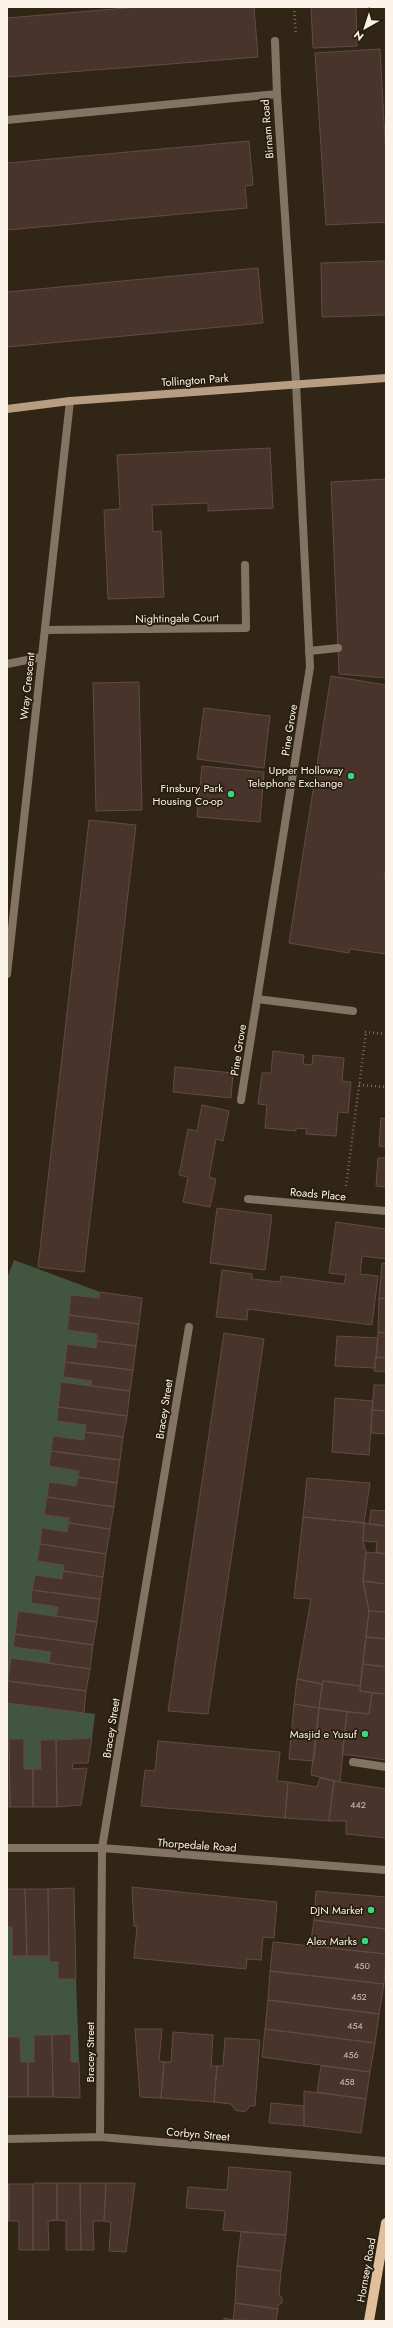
<svg xmlns="http://www.w3.org/2000/svg" width="393" height="2328" font-family="Jost,sans-serif">
<style>
.green{fill:#42563f}
.building{fill:#49342c;stroke:#614b43}
.lines{fill:none;stroke-linecap:round;stroke-linejoin:round}
.path{stroke:#776d5e;stroke-width:2.5;stroke-dasharray:1 3;stroke-linecap:butt}
.lane{stroke:#837363;stroke-width:8}
.street{stroke:#837363;stroke-width:8}
.secondary{stroke:#b79e83;stroke-width:8}
.primary{stroke:#dfbf9c;stroke-width:10}
.poi-dot{fill:#3ad77f;stroke:#271d0c;stroke-width:1.5}
.labels{text-anchor:middle;stroke-width:3.5;stroke-linejoin:round;paint-order:stroke}
.number-label{font-size:9px;fill:#cec3b9}
.street-label{font-size:11px;fill:#fbf3e8;stroke:#271d0c}
.poi-label{font-size:11px;fill:#fbf3e8;stroke:#271d0c;text-anchor:end}
</style>
<rect width="100%" height="100%" fill="#312615"/>
<path class="green" d="M14 1260 100 1292 99 1298 71 1295 67 1330 97 1334 96 1348 67 1344 92 1381 91 1386 61 1382 57 1421 86 1425 84 1440 53 1436 49 1466 79 1471 76 1486 49 1482 44 1514 69 1518 67 1532 42 1528 37 1561 64 1565 62 1579 35 1575 31 1602 58 1607 56 1616 18 1611 15 1634 51 1652 49 1663 11 1659 7 1686V1278Z
M7 1703 95 1714 92 1738 41 1740V1769H24V1739H7Z
M7 1927H12L13 1956H49L58 1962V1979H76L79 2062H71V2035L34 2062H21L20 2037H7Z"/>
<path class="building" d="M138 7H254L258 57 7 77V18Z
M311 7H356L357 46 313 48Z
M380 49 386 158V222L326 225 315 53Z
M249 141 253 185 245 186 247 208 7 230V163Z
M386 261V315L322 317 321 263Z
M258 268 263 323 7 347V292Z
M270 448 273 508 208 511V503L152 505 153 532 161 531 164 597 108 599 104 510 120 509 117 455Z
M386 479V678L339 674 331 482Z
M331 676 386 685V867L384 880H386V954L350 949 349 953 289 943Z
M139 682 142 810 96 811 93 683Z
M204 708 270 716 264 768 197 759Z
M202 766 264 772 260 822 197 817Z
M89 820 136 825 84 1272 38 1267Z
M273 1051 304 1055 303 1064 312 1065 313 1055 344 1058 342 1081 351 1082 348 1113 338 1112 336 1136 306 1134 307 1129 296 1128V1131L265 1128 267 1105 258 1104 262 1073H271Z
M175 1067 233 1073 231 1098 173 1092Z
M202 1105 229 1111 223 1141 216 1139 209 1177 216 1179 210 1207 183 1202 188 1177 179 1175 188 1129 197 1131Z
M381 1118 386 1119V1147L379 1146Z
M378 1158H386V1187L376 1186Z
M217 1208 272 1215 265 1270 210 1263Z
M336 1222 386 1229V1259L362 1256 360 1274 378 1276 372 1325 248 1309 247 1320 216 1317 222 1270 252 1274V1279L280 1282 281 1276 344 1284 346 1275 329 1273Z
M382 1263H386V1299L379 1298Z
M100 1292 142 1298 139 1324 69 1315 71 1295 99 1298Z
M379 1298 386 1299V1333L378 1332Z
M69 1315 139 1324 136 1346 97 1341V1334L67 1330Z
M378 1332 386 1333V1358L376 1357Z
M224 1333 264 1339 208 1714 168 1711Z
M337 1336 378 1338 375 1368 335 1366Z
M97 1341 136 1346 133 1370 65 1362 67 1344 96 1348Z
M376 1357 386 1358V1372L374 1371Z
M65 1362 133 1370 130 1391 91 1386 92 1381 63 1377Z
M61 1382 130 1391 127 1416 58 1407Z
M374 1385H386V1411L372 1410Z
M335 1398 373 1401 369 1455 332 1452Z
M58 1407 127 1416 123 1437 85 1432 86 1425 57 1421Z
M372 1410 386 1411V1434L371 1433Z
M85 1432 123 1437 120 1460 51 1451 53 1436 84 1440Z
M51 1451 120 1460 117 1483 78 1477 79 1471 49 1466Z
M78 1477 117 1483 114 1507 47 1497 49 1482 76 1486Z
M307 1478 370 1483 364 1523 303 1517Z
M47 1497 114 1507 110 1529 69 1523V1518L44 1515Z
M371 1510 386 1511V1526L369 1524Z
M303 1517 364 1523 363 1541 366 1552 363 1581 369 1611 360 1686 323 1681 322 1684 297 1679 311 1599 294 1598Z
M69 1523 110 1529 106 1554 40 1544 42 1528 67 1532Z
M364 1523 386 1526V1554L376 1552 377 1542 363 1541Z
M40 1544 106 1554 103 1577 63 1571 64 1565 37 1561Z
M366 1552 386 1554V1584L363 1581Z
M63 1571 103 1577 100 1599 32 1590 35 1575 62 1579Z
M363 1581 386 1584V1612L369 1611Z
M32 1590 100 1599 97 1622 56 1616 58 1607 31 1603Z
M18 1611 97 1622 93 1645 15 1634Z
M369 1611 386 1612V1639L366 1637Z
M15 1634 93 1645 90 1669 49 1663 51 1652 13 1647Z
M366 1637 386 1639V1667L363 1664Z
M11 1658 90 1669 86 1691 8 1681Z
M363 1664 386 1667V1694L360 1691Z
M297 1679 322 1684 319 1708 294 1704Z
M8 1681 86 1691 84 1713 7 1703Z
M323 1681 360 1686V1691L372 1693 369 1714 319 1708Z
M372 1693 386 1694V1760L342 1754 347 1712 369 1714Z
M294 1704 319 1708 314 1761 289 1759Z
M319 1708 347 1712 340 1782 311 1775Z
M92 1738 88 1763H73L72 1769 87 1768 81 1805 57 1807 56 1740Z
M7 1739H9L10 1807H7Z
M9 1739H24V1769H33V1807H10Z
M40 1740H56L57 1807H33V1769H41Z
M158 1741 280 1752 277 1781 288 1782 285 1818 141 1806 145 1770 155 1771Z
M320 1778 334 1781 329 1821 285 1818 288 1782 317 1787Z
M334 1781 386 1789V1838L346 1834V1821H329Z
M132 1887 277 1902 274 1938 263 1937 261 1960 247 1959 246 1969 134 1958 137 1927 134 1926Z
M74 1888 76 1979H58V1962H50L49 1956 48 1889Z
M7 1889H25L27 1956H12V1927H7Z
M25 1889H48L49 1956H27Z
M316 1891 386 1897V1929L314 1920Z
M314 1920 386 1929V1954L310 1946Z
M273 1942 386 1954 384 1984 270 1971Z
M270 1971 384 1984 379 2014 268 2000Z
M268 2000 379 2014 375 2043 265 2029Z
M135 2029H162L159 2061 164 2062 161 2098 140 2097Z
M265 2029 375 2043 370 2072 262 2057Z
M173 2032 213 2035 211 2066H217L214 2102 161 2098 164 2062H171Z
M71 2034V2062H79L80 2098 53 2097 52 2035Z
M34 2035H52L53 2097H28V2062H34Z
M7 2037H20L21 2062H28V2097H7Z
M225 2038 260 2040 255 2106H250L245 2112 235 2110 231 2104 214 2102 217 2066H223Z
M321 2066 370 2072 366 2099 317 2092Z
M304 2091 366 2099 361 2133 304 2126Z
M271 2103 304 2106V2126L269 2123Z
M229 2167 291 2172 286 2235 223 2230 225 2211 186 2208 188 2187 227 2190Z
M36 2183H57V2220L48 2221 49 2250H33V2184Z
M57 2183H80L81 2250H66V2221L57 2220Z
M80 2183H106L104 2221H93L94 2250H81Z
M106 2183H135L126 2252 109 2251 111 2222 104 2221Z
M7 2184H9V2221H7Z
M9 2184H33V2250H19V2221H9Z
M241 2232 286 2235 281 2271 237 2266Z
M237 2266 281 2271 279 2295 282 2298V2303L278 2305V2309L235 2303Z
M235 2303 278 2309 276 2321 233 2320Z
M224 2318 233 2320 240 2321H224Z"/>
<g class="lines">
<path class="path" d="M294 7 296 35
M365 1032 386 1034
M359 1085 386 1087
M346 1186 366 1032"/>
<path class="lane" d="M275 41 277 94
M45 630 246 628 245 565
M309 651 338 648
M7 664 42 657
M257 999 353 1011
M353 1762 386 1767"/>
<path class="street" d="M7 120 277 94 296 383 310 667 241 1100
M7 974 70 401
M248 1199 386 1211
M7 1848H102L386 1870
M100 2137 102 1848 189 1327
M7 2139 100 2137 386 2161"/>
<path class="secondary" d="M7 409 70 401 386 378"/>
<path class="primary" d="M369 2321 386 2223"/>
</g>
<g class="poi-dot">
<circle cx="351" cy="776" r="4"/>
<circle cx="231" cy="794" r="4"/>
<circle cx="365" cy="1734" r="4"/>
<circle cx="371" cy="1910" r="4"/>
<circle cx="365" cy="1941" r="4"/>
</g>
<g class="labels">
<g class="number-label">
<text x="358" y="1808">442</text>
<text x="362" y="1969">450</text>
<text x="359" y="2000">452</text>
<text x="355" y="2029">454</text>
<text x="351" y="2058">456</text>
<text x="347" y="2085">458</text>
</g>
<g class="street-label">
<text transform="translate(267 129) rotate(-95)" y="4">Birnam Road</text>
<text transform="translate(195 380) rotate(-4)" y="4">Tollington Park</text>
<text transform="translate(177 618) rotate(-1)" y="4">Nightingale Court</text>
<text transform="translate(27 686) rotate(-84)" y="4">Wray Crescent</text>
<text transform="translate(289 730) rotate(-81)" y="4">Pine Grove</text>
<text transform="translate(238 1050) rotate(-81)" y="4">Pine Grove</text>
<text transform="translate(318 1194) rotate(5)" y="4">Roads Place</text>
<text transform="translate(164 1409) rotate(-81)" y="4">Bracey Street</text>
<text transform="translate(111 1728) rotate(-81)" y="4">Bracey Street</text>
<text transform="translate(197 1845) rotate(4)" y="4">Thorpedale Road</text>
<text transform="translate(90 2052) rotate(-90)" y="4">Bracey Street</text>
<text transform="translate(198 2134) rotate(5)" y="4">Corbyn Street</text>
<text transform="translate(366 2270) rotate(-80)" y="4">Hornsey Road</text>
</g>
<g class="poi-label">
<text x="343" y="774">Upper Holloway<tspan x="343" dy="13">Telephone Exchange</tspan></text>
<text x="223" y="792">Finsbury Park<tspan x="223" dy="13">Housing Co-op</tspan></text>
<text x="357" y="1738">Masjid e Yusuf</text>
<text x="363" y="1914">DJN Market</text>
<text x="357" y="1945">Alex Marks</text>
</g>
</g>
<rect width="393" height="2328" fill="none" stroke="#fbf3e8" stroke-width="16"/>
<g transform="translate(365 28) rotate(219)" stroke="#271d0c" stroke-width="3" paint-order="stroke">
<path d="M0-3L7 15L0 10L-7 15Z" fill="#fbf3e8"/>
<text y="-6" font-size="11" font-weight="bold" text-anchor="middle" fill="#fbf3e8">N</text>
</g>
</svg>
